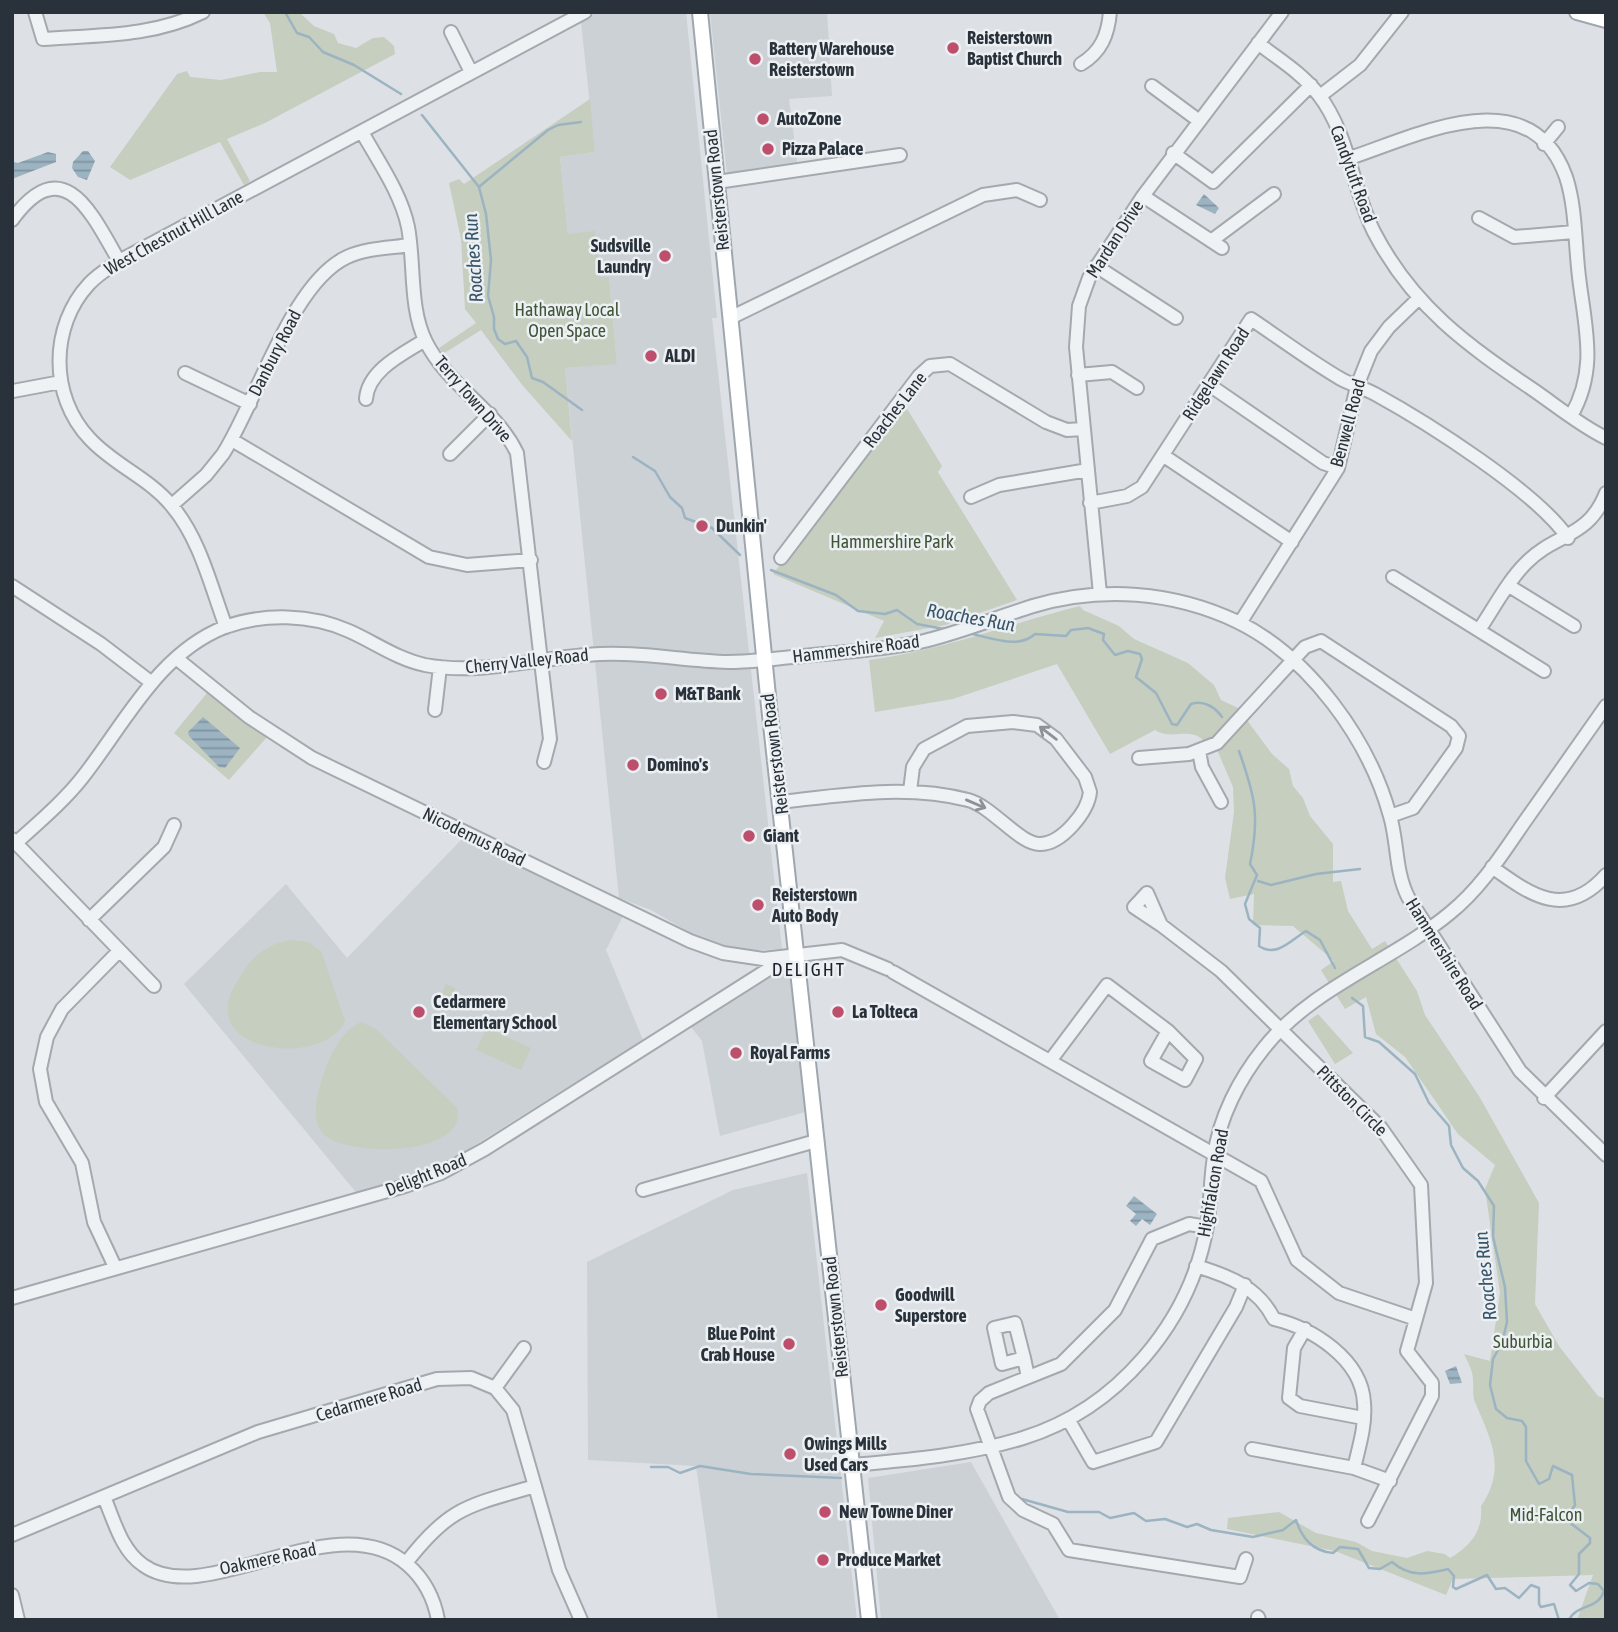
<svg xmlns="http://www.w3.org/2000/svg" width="1618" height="1632" font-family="'Asap Condensed',sans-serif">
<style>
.built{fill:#ccd1d6}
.green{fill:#c5cebf}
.water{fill:url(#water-rules)}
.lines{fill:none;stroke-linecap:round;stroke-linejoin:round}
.stream{stroke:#9cb3c2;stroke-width:2.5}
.minor-casing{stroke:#a3a9ae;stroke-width:16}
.major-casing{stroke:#9ea7af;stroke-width:18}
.minor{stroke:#eff2f4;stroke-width:12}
.major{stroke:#fff;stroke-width:14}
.oneway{stroke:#8c9297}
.poi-dot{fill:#bd4f6d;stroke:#ecf0f3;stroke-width:2.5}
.labels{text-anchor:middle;stroke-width:5;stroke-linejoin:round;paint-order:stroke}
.poi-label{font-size:18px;font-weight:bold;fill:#29313a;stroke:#ecf0f3;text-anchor:start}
.street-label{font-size:18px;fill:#29313a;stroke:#ecf0f3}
.park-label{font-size:18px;fill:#405437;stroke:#ecf0f3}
.water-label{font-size:19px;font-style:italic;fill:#385469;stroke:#ecf0f3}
.neighbourhood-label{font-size:19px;letter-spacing:2px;fill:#1b222b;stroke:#ecf0f3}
</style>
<defs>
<pattern id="water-rules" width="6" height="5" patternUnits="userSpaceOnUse" patternTransform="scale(1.75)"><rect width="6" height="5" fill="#9cb3c2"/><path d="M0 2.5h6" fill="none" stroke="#7f929f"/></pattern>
</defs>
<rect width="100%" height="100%" fill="#dde1e5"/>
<path class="built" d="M598 12H686L717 318H712L782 949 740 951 708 943 651 910 619 898 565 368 617 363 609 277H600L568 234 560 157 595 152 581 22Z
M710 12H827L832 96 789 99 798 168 727 175Z
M463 838 623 916 606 950 643 1040 459 1155 422 1174 359 1196 184 984 286 884 347 958Z
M783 968 790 979 805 1112 720 1136 702 1041 688 1023 766 974Z
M807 1173 857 1620H718L696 1466 588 1460 587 1262 733 1190Z
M971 1462 1060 1620H881L868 1478Z"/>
<path class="green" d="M263 12H299L314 26 334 34 338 43 356 48 373 38 384 37 394 46 395 54 265 123 227 139 250 181 244 185 220 142 130 180 110 167 177 74 187 71 190 77 221 80 260 72H277L270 23Z
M590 99 595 152 560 157 568 234 595 231 600 277H609L617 364 565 368 572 441 523 386 481 330 443 354 439 348 476 323 465 309 461 239 449 183 459 179 464 184Z
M903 402 942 466 938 472 1017 600 945 625 875 638 884 621 773 574Z
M1080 606 1083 610 1119 626 1134 639 1188 663 1214 685 1221 700 1238 708 1272 754 1289 769 1293 786 1303 798 1310 816 1333 844V882L1341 881 1348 911 1372 949 1385 941 1417 991 1425 1015 1479 1096 1539 1203 1535 1304 1559 1346 1598 1396 1606 1399V1620H1577L1593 1575 1453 1579 1446 1595 1335 1551 1227 1529 1228 1518 1279 1512 1316 1533 1356 1542 1372 1551 1407 1558 1427 1551 1445 1554 1450 1558C1472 1545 1483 1530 1481 1506 1507 1468 1491 1440 1475 1402 1472 1396 1474 1387 1473 1380 1473 1371 1468 1362 1464 1354L1490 1361 1500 1293 1485 1189 1495 1165 1458 1134 1405 1057 1376 1034 1366 997 1345 1009 1321 970 1334 961 1293 926 1253 925 1254 894 1230 899 1225 878 1234 812 1233 787 1215 745C1206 745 1203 738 1195 735 1181 731 1169 739 1155 730L1110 754 1057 664 953 699 875 712 869 660C945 650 1007 624 1080 606Z
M207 693 267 737 229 780 174 733Z
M291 940 308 942 321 951 345 1021C326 1064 221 1055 228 1005 229 995 235 984 241 976 252 955 268 944 291 940Z
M446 984 455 988 446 1007 437 1003Z
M1318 1014 1353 1053 1335 1064 1308 1021Z
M361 1022 376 1029 457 1108C470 1157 340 1159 321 1131 311 1117 318 1088 324 1073 330 1055 342 1030 361 1022Z
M487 1028 531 1048 521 1070 476 1050Z"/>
<path class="water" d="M83 151H88L95 161 87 180 78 177 72 168 73 162Z
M48 152 56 154V162L12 179V162L18 163Z
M1204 194 1219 208 1215 214 1196 205Z
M203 717 240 748 225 768 219 767 189 736 188 732Z
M1134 1196 1157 1214 1150 1225 1142 1219 1136 1226 1130 1221 1136 1214 1126 1206Z
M1456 1366 1462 1383 1450 1384 1445 1371Z"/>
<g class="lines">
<path class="stream" d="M285 12 297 33 309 37 323 52 354 65 401 94
M422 115 479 187 486 214 491 260 488 296 494 317V329L498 339 505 344 516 341 527 357 532 378 543 382 582 410
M480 186 548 130 558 125 581 122
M633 457 655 471 670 497 682 508 685 518 712 528 740 555
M771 570 836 595 858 611 885 614 897 610 917 624 944 629
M968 633C989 637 1018 650 1035 634L1066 636 1071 630 1088 628 1104 634 1103 640 1115 655 1128 651 1140 654 1142 659 1136 677 1156 693 1172 724 1177 725 1191 704C1204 700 1215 707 1222 717
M1239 751C1255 796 1260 816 1250 864L1257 875 1245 904 1249 919 1260 928 1259 946C1277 958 1291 940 1306 931L1320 940 1335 968
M1258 881 1271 885 1316 874 1360 869
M1352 998 1363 1006 1365 1037 1379 1042 1415 1074 1429 1103 1449 1126 1451 1145 1463 1168 1478 1181 1494 1206 1493 1237 1505 1287 1507 1322 1502 1343 1493 1359 1490 1385 1496 1409 1507 1418 1522 1421 1526 1427V1461L1539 1484 1549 1479 1553 1466 1572 1475 1575 1505 1568 1516 1569 1522 1590 1538V1543L1579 1554V1574L1570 1585 1576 1591 1589 1583 1598 1584 1604 1591C1598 1610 1576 1604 1569 1620
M651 1467H668L680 1473 700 1466 751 1474 841 1478
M1022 1499 1068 1512H1099L1110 1518 1134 1513 1146 1521 1165 1519 1187 1527 1197 1524 1211 1530 1253 1537 1283 1530 1296 1520C1302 1538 1312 1551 1333 1553L1340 1547 1358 1549 1369 1568 1380 1569 1392 1562C1411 1578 1426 1574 1448 1569L1454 1576 1453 1587 1456 1589 1487 1575 1496 1589 1505 1588 1519 1598 1531 1585 1539 1588V1604L1541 1607 1554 1604 1559 1620"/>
<defs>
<path id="minor" d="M35 12 43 39C98 35 153 37 203 12
M451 32 471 72
M1258 43C1278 59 1302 73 1318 94 1349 133 1352 189 1374 232 1413 307 1467 345 1535 391 1558 407 1581 426 1606 438
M1081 64C1101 52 1108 35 1110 12
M1152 86 1198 120
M1320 96 1360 65 1402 12
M362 132C378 161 401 193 408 227 415 265 409 308 426 342 448 386 496 409 517 453L550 739 544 762
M1544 144 1558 127
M1173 153 1213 182 1311 85
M1347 159C1415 137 1530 76 1566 177 1576 207 1575 245 1579 277 1585 328 1598 369 1571 416
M717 182 900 155
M1143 196 1222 248
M1479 218 1514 237 1574 232
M12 220C63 150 91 212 119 261
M1211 241 1274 194
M1096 266 1176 318
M730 318 983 195 1017 190 1040 200
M185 373 250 404
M1078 375 1112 372 1137 388
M1208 384 1323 463 1338 468
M13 391 61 382
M366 399C368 370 403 354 425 340
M232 440 429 557 467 565 531 560
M450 454 490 414
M1164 456 1292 542
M971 497 999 485 1088 470
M1090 503 1127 496 1142 487 1251 319C1281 339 1310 361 1341 379 1352 385 1364 388 1375 394 1426 422 1537 492 1568 538
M172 505 206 475 223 454C257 401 291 283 347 257 366 248 390 248 410 245
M781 558 919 376 930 366 950 364 1046 422 1067 430 1083 429
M1393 577 1544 671
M12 586 101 644 152 683
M1509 586 1574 626
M1100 594 1076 347 1079 306 1089 278 1143 196 1282 12
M1240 623 1338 468 1357 386 1371 351 1389 327 1418 299
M226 627C211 587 200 539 172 506 149 478 114 465 90 439 49 396 50 326 89 284 98 274 109 268 119 261L585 12
M1479 630C1494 608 1507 582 1526 563 1555 533 1588 539 1606 493
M176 658 249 717 312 758 690 941 723 953 763 959 842 950 888 969
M435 710 440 667
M1199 751 1202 767 1221 802
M1139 758 1189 754 1217 743 1305 647 1321 641 1451 726 1459 736 1456 748 1413 808 1390 816
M780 802C843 795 906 784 968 800 992 806 1021 846 1041 844 1062 843 1088 812 1090 792L1085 777 1056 739 1037 725 1013 722 967 726 924 749 913 767 910 791
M12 839 154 986
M16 843C39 822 63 802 82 778 124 725 158 653 225 627 264 613 311 614 349 631 374 642 397 659 425 665 483 676 544 656 601 654 644 652 685 661 728 662 753 662 778 658 803 656 842 652 882 650 920 642 959 633 995 618 1033 606 1101 586 1173 591 1238 622 1309 657 1369 739 1390 816 1398 843 1395 871 1408 897L1520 1071 1606 1155
M1492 867C1532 896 1566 920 1606 875
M89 920 164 847 174 825
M893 972 1261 1181 1297 1260 1339 1293 1416 1319 1426 1283 1421 1185 1381 1128 1221 971 1161 925 1147 893 1134 907 1161 925
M1050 1061 1107 985 1168 1031 1196 1059 1185 1080 1151 1061 1168 1031
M1544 1098 1606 1031
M643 1190 816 1141
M1207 1227 1189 1224 1152 1239 1115 1310 1061 1364 989 1393 980 1401 977 1409 1009 1497 1023 1510 1053 1524 1069 1550 1240 1577 1246 1559
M1196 1266C1229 1276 1258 1287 1274 1319 1312 1328 1362 1359 1364 1403 1366 1425 1359 1447 1354 1468
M115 1267 94 1222 82 1163 46 1102 40 1069 47 1037 62 1009 119 951
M12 1298 405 1186 441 1173 485 1149 772 967 797 957
M1305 1329 1294 1348 1289 1398 1300 1406 1363 1418
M1024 1358 1015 1323 994 1328 1002 1364 1024 1358 1028 1377
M495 1388 524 1348
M1068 1419 1093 1462 1156 1442 1236 1307 1245 1285
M1252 1449 1354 1468 1390 1481
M852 1465C908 1460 969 1455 1023 1438 1117 1409 1190 1323 1207 1226 1211 1204 1210 1180 1214 1157 1219 1118 1239 1079 1264 1048 1312 987 1391 962 1450 913 1480 889 1501 856 1523 824 1550 785 1578 746 1606 706
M104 1497C114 1520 121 1550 143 1565 206 1611 336 1501 408 1565 425 1580 434 1598 438 1620
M1368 1521 1432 1396V1383L1407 1351 1416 1319
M12 1535 258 1432 437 1379 471 1378 495 1388 513 1410 559 1570 581 1620
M406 1563C450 1506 468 1506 535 1486
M12 1595 18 1620
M1258 1617 1259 1620"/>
<path id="major" d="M700 12 769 706 869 1620
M1577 12 1606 20"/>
</defs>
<use href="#minor" class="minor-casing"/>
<use href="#major" class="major-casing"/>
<use href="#minor" class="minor"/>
<use href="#major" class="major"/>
</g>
<defs><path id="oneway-shaft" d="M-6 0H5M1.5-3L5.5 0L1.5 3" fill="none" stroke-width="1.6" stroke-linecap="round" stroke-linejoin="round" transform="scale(1.75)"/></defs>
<g class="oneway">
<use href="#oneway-shaft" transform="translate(1048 733) rotate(-143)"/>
<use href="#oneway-shaft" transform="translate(976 804) rotate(23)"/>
</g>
<g class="poi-dot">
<circle cx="953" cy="48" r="7"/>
<circle cx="755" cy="59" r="7"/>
<circle cx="763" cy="119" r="7"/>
<circle cx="768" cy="149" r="7"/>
<circle cx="665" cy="256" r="7"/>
<circle cx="651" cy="356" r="7"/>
<circle cx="702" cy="526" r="7"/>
<circle cx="661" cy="694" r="7"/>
<circle cx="633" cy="765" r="7"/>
<circle cx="749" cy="836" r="7"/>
<circle cx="758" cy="905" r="7"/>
<circle cx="419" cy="1012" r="7"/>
<circle cx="838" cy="1012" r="7"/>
<circle cx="736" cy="1053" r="7"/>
<circle cx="881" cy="1305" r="7"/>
<circle cx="789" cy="1344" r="7"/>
<circle cx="790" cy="1454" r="7"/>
<circle cx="825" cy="1512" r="7"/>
<circle cx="823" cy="1560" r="7"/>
</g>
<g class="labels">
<g class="poi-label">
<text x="967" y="44">Reisterstown<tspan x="967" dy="21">Baptist Church</tspan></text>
<text x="769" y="55">Battery Warehouse<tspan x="769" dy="21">Reisterstown</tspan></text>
<text x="777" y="125">AutoZone</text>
<text x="782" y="155">Pizza Palace</text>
<text x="651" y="252" text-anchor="end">Sudsville<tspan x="651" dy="21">Laundry</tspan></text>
<text x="665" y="362">ALDI</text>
<text x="716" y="532">Dunkin'</text>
<text x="675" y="700">M&amp;T Bank</text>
<text x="647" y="771">Domino's</text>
<text x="763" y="842">Giant</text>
<text x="772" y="901">Reisterstown<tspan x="772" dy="21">Auto Body</tspan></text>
<text x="433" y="1008">Cedarmere<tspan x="433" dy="21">Elementary School</tspan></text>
<text x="852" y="1018">La Tolteca</text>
<text x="750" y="1059">Royal Farms</text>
<text x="895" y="1301">Goodwill<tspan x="895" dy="21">Superstore</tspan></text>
<text x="775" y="1340" text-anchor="end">Blue Point<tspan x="775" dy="21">Crab House</tspan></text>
<text x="804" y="1450">Owings Mills<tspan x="804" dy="21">Used Cars</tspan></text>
<text x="839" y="1518">New Towne Diner</text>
<text x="837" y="1566">Produce Market</text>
</g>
<g class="street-label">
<text transform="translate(1353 174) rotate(70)" y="6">Candytuft Road</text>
<text transform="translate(717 190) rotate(-96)" y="6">Reisterstown Road</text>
<text transform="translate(174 233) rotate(-29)" y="6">West Chestnut Hill Lane</text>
<text transform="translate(1115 239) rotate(-57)" y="6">Mardan Drive</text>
<text transform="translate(275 353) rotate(-63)" y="6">Danbury Road</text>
<text transform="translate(1216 374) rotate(-57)" y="6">Ridgelawn Road</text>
<text transform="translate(473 399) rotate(49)" y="6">Terry Town Drive</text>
<text transform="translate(895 410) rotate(-52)" y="6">Roaches Lane</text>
<text transform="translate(1348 423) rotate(-75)" y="6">Benwell Road</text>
<text transform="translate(856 649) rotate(-7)" y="6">Hammershire Road</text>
<text transform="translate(527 661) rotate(-6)" y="6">Cherry Valley Road</text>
<text transform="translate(775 754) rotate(-97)" y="6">Reisterstown Road</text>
<text transform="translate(474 837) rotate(26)" y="6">Nicodemus Road</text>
<text transform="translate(1444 954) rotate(58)" y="6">Hammershire Road</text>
<text transform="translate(1352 1101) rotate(45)" y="6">Pittston Circle</text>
<text transform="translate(426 1175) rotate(-22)" y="6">Delight Road</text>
<text transform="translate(1213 1183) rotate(-80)" y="6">Highfalcon Road</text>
<text transform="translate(836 1317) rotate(-96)" y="6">Reisterstown Road</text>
<text transform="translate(369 1400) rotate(-17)" y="6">Cedarmere Road</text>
<text transform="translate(268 1559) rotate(-12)" y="6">Oakmere Road</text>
</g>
<g class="park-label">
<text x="567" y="316">Hathaway Local<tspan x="567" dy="21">Open Space</tspan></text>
<text x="892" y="548">Hammershire Park</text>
<text x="1523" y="1348">Suburbia</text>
<text x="1546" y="1521">Mid-Falcon</text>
</g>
<g class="water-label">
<text transform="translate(473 258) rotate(-94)" y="7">Roaches Run</text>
<text transform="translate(971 617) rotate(10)" y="7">Roaches Run</text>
<text transform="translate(1485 1276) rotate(-96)" y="7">Roaches Run</text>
</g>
<g class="neighbourhood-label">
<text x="809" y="976">DELIGHT</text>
</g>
</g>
<rect width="1618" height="1632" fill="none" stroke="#29313a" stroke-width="28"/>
</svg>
